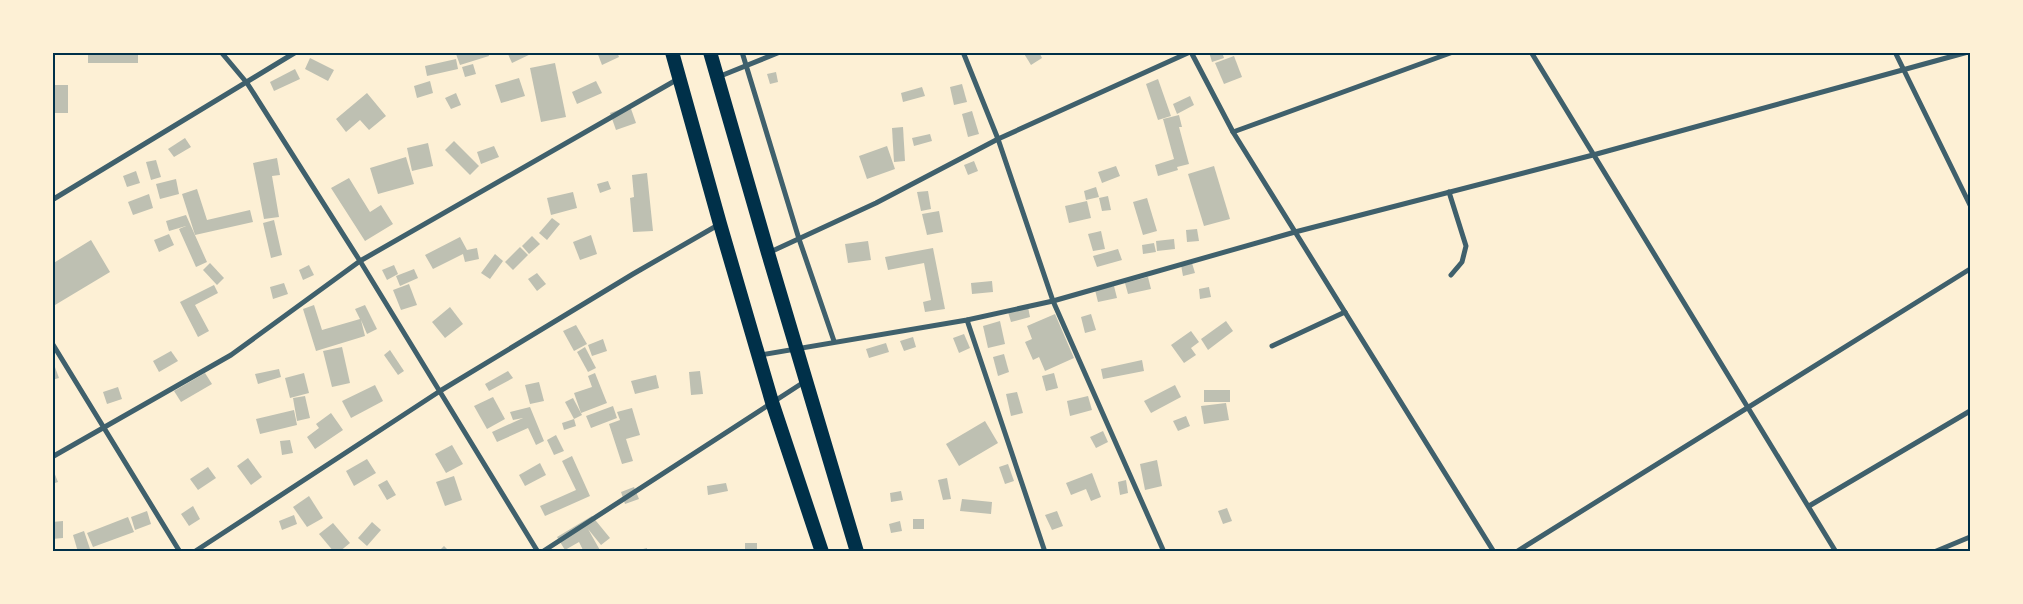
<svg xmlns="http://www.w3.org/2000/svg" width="2023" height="604" font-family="Cabin,sans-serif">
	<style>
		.building { fill: #bec0b2 }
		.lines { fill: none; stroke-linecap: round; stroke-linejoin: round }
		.minor { stroke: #3f606c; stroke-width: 5 }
		.trunk { stroke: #003049; stroke-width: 14 }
		.neatline { fill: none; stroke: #003049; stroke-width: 2 }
	</style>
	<rect width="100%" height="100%" fill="#fdf0d5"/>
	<g class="building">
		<rect x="88" y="52" width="50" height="11"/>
		<path d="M461 52H488L489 56 460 65 456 54Z"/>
		<path d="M507 52H535L512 63Z"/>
		<path d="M597 52H617L619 57 602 65Z"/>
		<path d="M1023 52H1039L1042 58 1031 65Z"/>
		<path d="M1209 52H1222L1224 58 1212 62Z"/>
		<path d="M1234 56 1242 77 1224 84 1215 63Z"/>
		<path d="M310 58 334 70 328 81 305 69Z"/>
		<path d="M456 59 458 69 427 76 425 66Z"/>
		<path d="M555 63 566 117 541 122 530 68Z"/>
		<path d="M473 64 476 74 465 77 462 67Z"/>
		<path d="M295 69 300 79 274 91 270 82Z"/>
		<path d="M776 72 778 82 770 84 767 74Z"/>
		<path d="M519 78 525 96 501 103 495 85Z"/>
		<path d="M1158 79 1171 116 1158 120 1146 84Z"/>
		<path d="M430 81 433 93 417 98 414 86Z"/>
		<path d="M596 81 602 93 577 104 572 92Z"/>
		<path d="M962 84 967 102 954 105 950 87Z"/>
		<rect x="52" y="85" width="16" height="28"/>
		<path d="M922 87 925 96 903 102 901 93Z"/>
		<path d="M367 93 386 116 369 130 360 120 346 132 336 119Z"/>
		<path d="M456 93 461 105 451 109 445 98Z"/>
		<path d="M1190 96 1194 105 1177 114 1173 104Z"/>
		<path d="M630 106 636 123 616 130 610 113Z"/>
		<path d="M972 111 979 134 968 137 962 114Z"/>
		<path d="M1179 115 1182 127H1179L1189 164 1177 167 1178 170 1158 176 1155 165 1174 159 1163 119Z"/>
		<path d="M903 127 905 161 894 162 892 128Z"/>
		<path d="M930 134 932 141 914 146 912 138Z"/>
		<path d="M185 138 191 147 174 157 168 149Z"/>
		<path d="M454 141 479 166 470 175 445 150Z"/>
		<path d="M428 143 433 166 412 171 407 148Z"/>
		<path d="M494 146 499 157 481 164 477 152Z"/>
		<path d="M887 146 895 169 867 179 859 156Z"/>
		<path d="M406 157 414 184 378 194 370 168Z"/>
		<path d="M277 158 280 175 272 176 279 217 264 219 253 163Z"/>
		<path d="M156 160 161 177 151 180 146 162Z"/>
		<path d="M974 161 978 171 968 175 964 165Z"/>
		<path d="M1116 166 1120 176 1102 183 1098 172Z"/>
		<path d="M1214 166 1230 219 1204 226 1188 174Z"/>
		<path d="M136 171 140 183 127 187 123 176Z"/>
		<path d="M647 173 653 231 633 232 630 198 634 197 632 175Z"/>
		<path d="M349 178 370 212 381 205 393 224 365 241 331 188Z"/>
		<path d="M176 179 179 194 160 199 156 184Z"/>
		<path d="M608 181 611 189 600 193 597 184Z"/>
		<path d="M1096 187 1099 197 1086 200 1084 191Z"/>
		<path d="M197 189 207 220 250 210 253 222 195 235 182 194Z"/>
		<path d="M928 191 931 209 921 211 917 192Z"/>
		<path d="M573 192 577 208 551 215 547 198Z"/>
		<path d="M149 194 153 208 133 215 128 202Z"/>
		<path d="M1108 196 1111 210 1102 211 1099 198Z"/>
		<path d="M1147 198 1157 231 1143 235 1133 202Z"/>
		<path d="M1087 201 1091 218 1069 223 1065 206Z"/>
		<path d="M939 211 943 232 927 235 922 214Z"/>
		<path d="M186 215 207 262 196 267 179 229 186 226 169 231 166 221Z"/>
		<path d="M552 218 560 224 547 240 539 233Z"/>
		<path d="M274 220 282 255 271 258 263 223Z"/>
		<path d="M1197 229 1199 241 1187 242 1186 230Z"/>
		<path d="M1101 231 1105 249 1093 251 1088 234Z"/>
		<path d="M169 234 174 245 159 252 154 240Z"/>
		<path d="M591 235 597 254 580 260 573 242Z"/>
		<path d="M532 236 540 244 529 254 522 246Z"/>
		<path d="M460 237 467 250 477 248 479 259 465 262 463 254 433 269 425 255Z"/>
		<path d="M1174 239 1175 249 1157 251 1156 241Z"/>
		<path d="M91 240 110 272 55 305 52 301V264Z"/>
		<path d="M868 241 871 260 848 263 845 244Z"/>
		<path d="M1154 243 1156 252 1143 254 1142 245Z"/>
		<path d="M520 247 528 255 513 270 505 262Z"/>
		<path d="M933 248 945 309 925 312 923 302 931 300 924 263 888 270 885 257Z"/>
		<path d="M1118 249 1122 260 1097 267 1093 256Z"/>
		<path d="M495 254 503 261 490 279 481 273Z"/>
		<path d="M210 263 224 278 217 285 203 270Z"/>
		<path d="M1192 263 1195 273 1183 276 1181 265Z"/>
		<path d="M309 265 314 275 303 280 299 270Z"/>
		<path d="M394 265 398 274 387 280 382 270Z"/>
		<path d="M414 269 418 278 400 286 396 276Z"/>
		<path d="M537 273 546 284 537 291 528 279Z"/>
		<path d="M1148 277 1151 289 1128 294 1125 283Z"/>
		<path d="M992 281 993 292 972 294 971 283Z"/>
		<path d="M284 283 288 294 273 299 270 287Z"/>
		<path d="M409 284 417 305 401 310 393 290Z"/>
		<path d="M214 285 218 293 195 305 209 331 198 337 180 302Z"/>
		<path d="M1114 286 1117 298 1098 302 1095 290Z"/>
		<path d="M1209 287 1211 297 1200 299 1199 289Z"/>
		<path d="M314 305 322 330 360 319 355 309 365 305 377 329 367 334 361 320 365 336 316 351 303 309Z"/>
		<path d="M450 307 463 324 445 338 432 322Z"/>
		<path d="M1028 307 1030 317 1011 322 1008 312Z"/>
		<path d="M1055 314 1074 358 1045 371 1039 357 1033 360 1025 342 1032 339 1027 326Z"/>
		<path d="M1091 314 1096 330 1085 333 1081 317Z"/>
		<path d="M1000 321 1005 344 988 348 983 326Z"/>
		<path d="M1226 321 1233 331 1208 350 1201 339Z"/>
		<path d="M576 325 587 344 574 351 563 331Z"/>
		<path d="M1191 331 1199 342 1191 348 1196 355 1184 363 1171 345Z"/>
		<path d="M964 334 970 348 959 353 953 338Z"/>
		<path d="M913 337 916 347 904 351 900 341Z"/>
		<path d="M603 339 607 351 592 356 588 345Z"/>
		<path d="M886 343 889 352 869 358 866 349Z"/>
		<path d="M342 347 350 383 332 387 323 351Z"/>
		<path d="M585 347 596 368 588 372 577 352Z"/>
		<path d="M390 350 404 371 398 375 384 355Z"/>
		<path d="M171 351 178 361 159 372 153 361Z"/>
		<path d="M1004 354 1009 372 998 376 993 357Z"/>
		<path d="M52 359 59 378 52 380Z"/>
		<path d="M1142 360 1144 371 1103 379 1101 369Z"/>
		<path d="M279 369 281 377 258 384 255 374Z"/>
		<path d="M508 371 513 378 489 391 485 384Z"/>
		<path d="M700 371 703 394 691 395 689 372Z"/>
		<path d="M205 373 212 384 181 402 174 391Z"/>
		<path d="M304 373 309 393 290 398 285 378Z"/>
		<path d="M595 373 607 403 581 413 574 393 592 387 588 376Z"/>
		<path d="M1054 373 1058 388 1046 391 1042 376Z"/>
		<path d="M656 375 659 388 635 394 631 381Z"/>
		<path d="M539 382 544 401 530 404 525 385Z"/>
		<path d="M375 385 383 401 351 418 342 401Z"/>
		<path d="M1175 385 1181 397 1151 413 1144 401Z"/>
		<path d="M118 387 122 399 107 404 103 392Z"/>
		<rect x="1204" y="390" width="26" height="12"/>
		<path d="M1017 392 1023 413 1011 416 1006 394Z"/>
		<path d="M305 396 310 418 297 421 293 398Z"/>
		<path d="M1088 396 1092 410 1070 416 1067 401Z"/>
		<path d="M493 397 505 419 487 429 474 406Z"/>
		<path d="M573 398 582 415 574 419 565 402Z"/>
		<path d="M1226 403 1229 420 1204 424 1201 406Z"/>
		<path d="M613 406 617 418 591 428 586 416Z"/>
		<path d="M530 407 544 441 536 445 528 428 497 442 492 432 523 418 513 420 510 412Z"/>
		<path d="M632 408 640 435 626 439 633 461 622 464 609 424 620 420 617 412Z"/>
		<path d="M294 410 297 425 260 434 256 419Z"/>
		<path d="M331 413 343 430 315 449 307 437 319 428 316 424Z"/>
		<path d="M1186 416 1190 426 1178 431 1173 421Z"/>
		<path d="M574 419 576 426 564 430 562 423Z"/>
		<path d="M985 421 998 443 959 466 946 444Z"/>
		<path d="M1103 431 1108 442 1096 448 1090 437Z"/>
		<path d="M556 435 564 451 554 455 547 440Z"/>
		<path d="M290 440 293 453 282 455 280 441Z"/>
		<path d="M452 445 463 464 446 473 435 454Z"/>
		<path d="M572 456 590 496 545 516 540 506 576 490 562 461Z"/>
		<path d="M248 458 262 477 251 485 237 466Z"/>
		<path d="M367 459 376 473 354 486 346 471Z"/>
		<path d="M1157 460 1162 486 1145 490 1140 464Z"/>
		<path d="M540 463 546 475 525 486 519 475Z"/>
		<path d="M1008 464 1014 481 1005 484 999 467Z"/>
		<path d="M208 467 216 478 198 490 190 479Z"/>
		<path d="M52 472H54L58 482 52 484Z"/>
		<path d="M1092 473 1101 497 1091 501 1086 489 1071 495 1066 483Z"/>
		<path d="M454 476 462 500 445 506 436 482Z"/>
		<path d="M947 478 951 499 943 500 938 480Z"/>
		<path d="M387 480 396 495 387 500 378 485Z"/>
		<path d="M1126 480 1128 493 1120 495 1118 482Z"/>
		<path d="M726 483 728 491 708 495 707 486Z"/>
		<path d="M634 487 639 499 625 504 621 492Z"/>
		<path d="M901 491 903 500 891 502 890 493Z"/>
		<path d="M309 496 323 518 307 527 293 507Z"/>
		<path d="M962 499 992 502 991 514 960 511Z"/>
		<path d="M193 506 200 519 189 526 181 514Z"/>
		<path d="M1227 508 1232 521 1223 524 1218 511Z"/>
		<path d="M147 511 151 524 135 530 131 517Z"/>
		<path d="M1057 511 1063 526 1052 530 1045 515Z"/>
		<path d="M294 515 297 524 282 530 279 521Z"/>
		<path d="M592 516 610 538 601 545 588 529 601 552H584L579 542 565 550 557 537Z"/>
		<path d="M128 517 134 532 93 547 87 533Z"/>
		<rect x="913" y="519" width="11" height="10"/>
		<path d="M63 521V538L52 539V522Z"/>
		<path d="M900 521 902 531 891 533 889 524Z"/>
		<path d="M372 522 381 530 367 546 358 538Z"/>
		<path d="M333 523 350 543 339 552H334L319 534Z"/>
		<path d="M84 531 91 552H78L73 535Z"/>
		<rect x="745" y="543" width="12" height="9"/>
		<path d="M444 546 450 552H438Z"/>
		<path d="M647 548V552H635V551Z"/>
	</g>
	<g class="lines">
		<g class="minor">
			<path d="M221 52 247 83 360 261 538 552"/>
			<path d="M742 52 799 239 834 341"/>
			<path d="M963 52 998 139 1053 301 1164 552"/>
			<path d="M1191 52 1233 132 1494 552"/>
			<path d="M1531 52 1836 552"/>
			<path d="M1895 52 1970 205"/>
			<path d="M718 77 780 52"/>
			<path d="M1233 132 1453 52"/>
			<path d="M1449 192 1466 246 1462 262 1451 275"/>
			<path d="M52 200 296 52"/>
			<path d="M768 253 876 203 998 139 1190 52"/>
			<path d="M967 320 1045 552"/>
			<path d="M52 343 180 552"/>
			<path d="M1272 346 1345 312"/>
			<path d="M760 355 967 320 1053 301 1295 232 1593 155 1968 52"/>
			<path d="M52 457 231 355 360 261 678 79"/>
			<path d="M1809 506 1970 411"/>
			<path d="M194 552 440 391 633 274 718 225"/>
			<path d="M542 552 804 382"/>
			<path d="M1516 552 1970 269"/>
			<path d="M1934 552 1970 537"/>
		</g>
		<g class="trunk">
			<path d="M672 52 720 224 772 402 822 552"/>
			<path d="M710 52 768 253 857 552"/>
		</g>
	</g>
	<rect width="2023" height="604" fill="none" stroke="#fdf0d5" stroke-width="108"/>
	<rect x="54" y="54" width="1915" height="496" class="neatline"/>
</svg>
